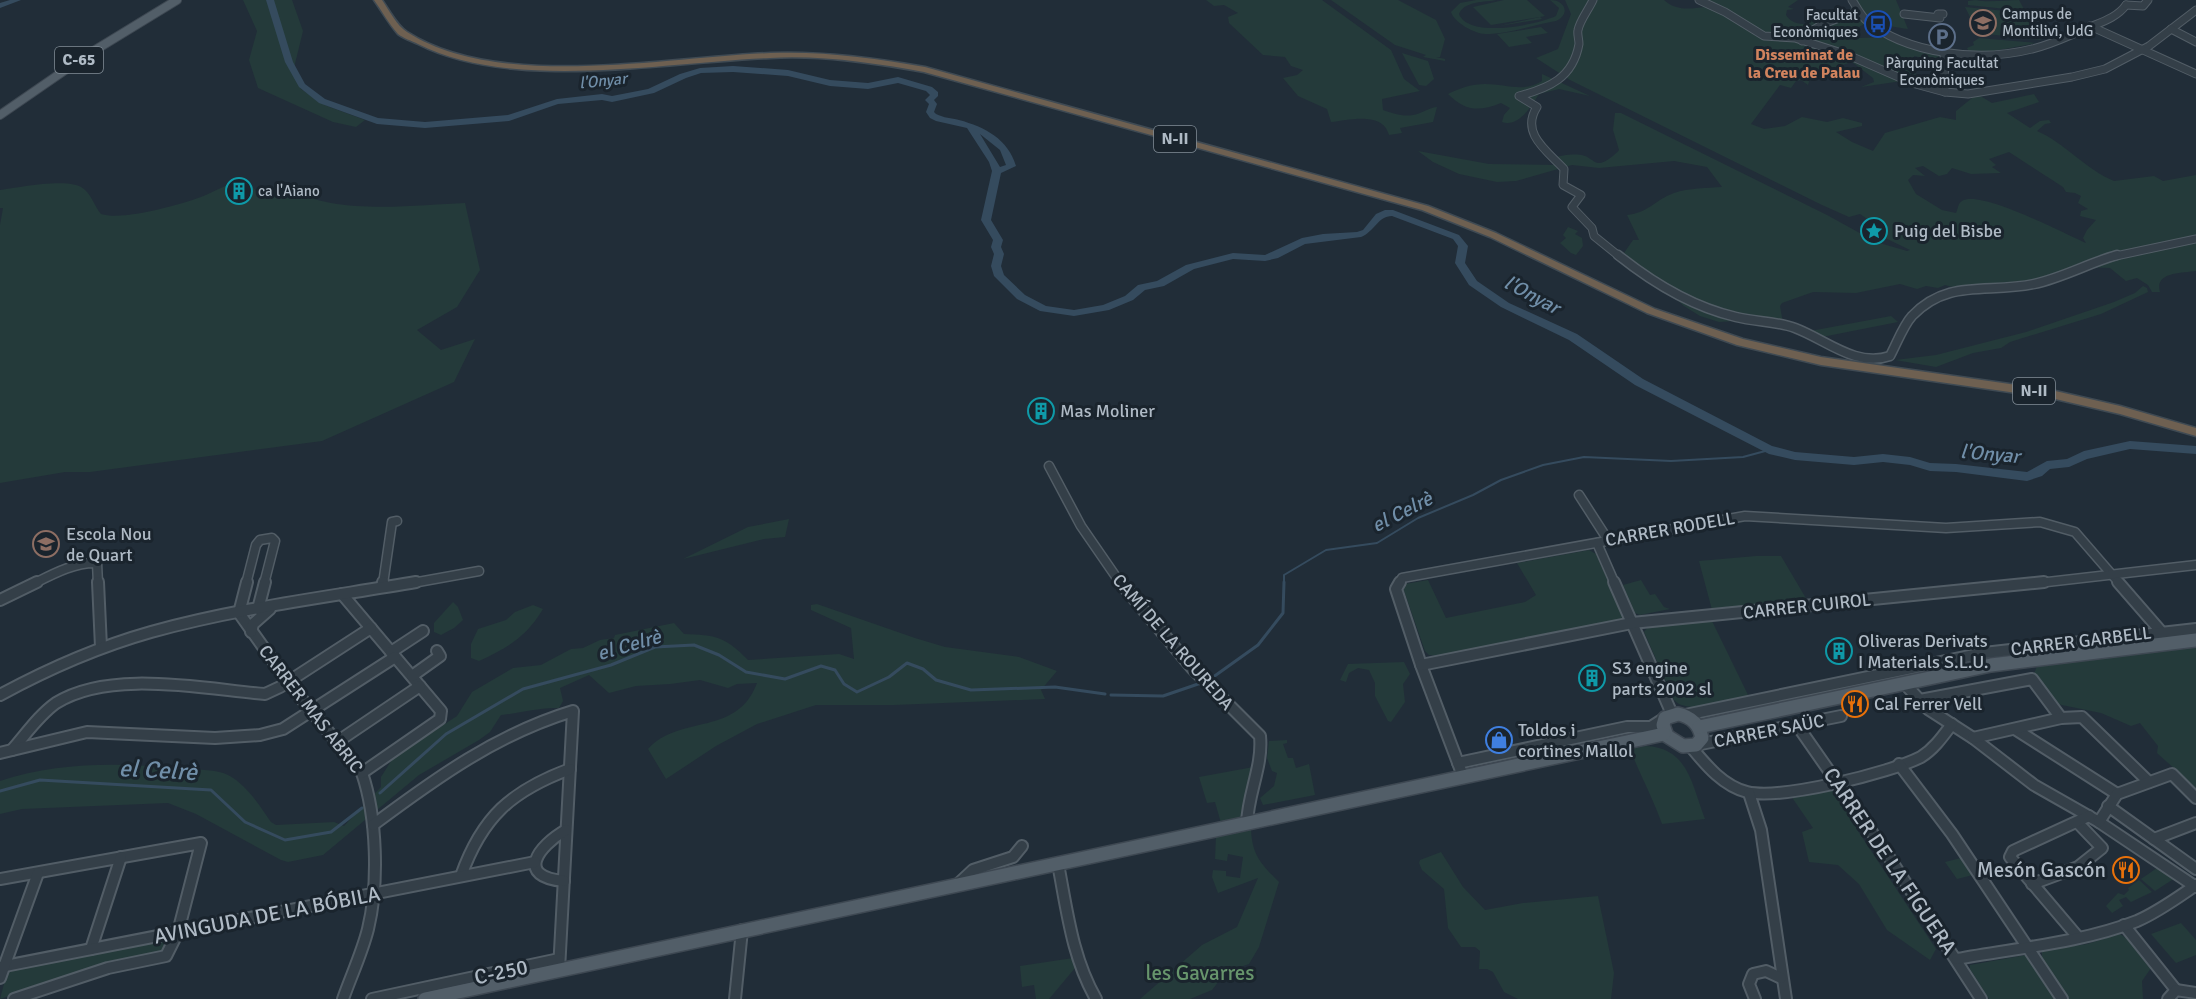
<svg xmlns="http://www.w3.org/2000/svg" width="2196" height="999" font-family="Signika,sans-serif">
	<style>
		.green { fill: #243a3a; fill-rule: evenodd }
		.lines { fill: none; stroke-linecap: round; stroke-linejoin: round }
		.stream-far1 { stroke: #354b5e; stroke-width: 2 }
		.stream { stroke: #354b5e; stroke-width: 3 }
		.river { fill: #354b5e; fill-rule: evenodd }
		.minor-far2-casing { stroke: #525d66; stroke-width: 9 }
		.minor-far1-casing { stroke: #525d66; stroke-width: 11 }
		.minor-casing { stroke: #525d66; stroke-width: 14 }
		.major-far1-casing { stroke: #3e4852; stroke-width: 10 }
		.major-casing { stroke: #3e4852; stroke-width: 16 }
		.highway-casing { stroke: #3f4a53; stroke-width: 3 }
		.minor-far2 { stroke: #343f48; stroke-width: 7 }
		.minor-far1 { stroke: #343f48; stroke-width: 8 }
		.minor { stroke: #343f48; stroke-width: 10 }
		.major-far1 { stroke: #525e68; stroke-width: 8 }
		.major { stroke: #525e68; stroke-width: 13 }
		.highway { fill: #6e6051; fill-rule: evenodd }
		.labels { text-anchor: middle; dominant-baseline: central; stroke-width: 6; stroke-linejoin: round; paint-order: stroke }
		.far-poi-label { font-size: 15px; fill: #afbac5; stroke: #1a242d; text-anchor: start }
		.far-neighbourhood-label { font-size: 16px; font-weight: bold; fill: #d1835e; stroke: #1a242d }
		.shield { fill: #1a242d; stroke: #828d97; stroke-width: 1.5 }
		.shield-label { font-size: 16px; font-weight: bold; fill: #afbac5 }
		.far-water-label { font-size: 16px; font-style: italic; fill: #708ea8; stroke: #1a242d }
		.poi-label { font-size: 18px; fill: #afbac5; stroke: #1a242d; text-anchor: start }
		.street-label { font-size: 18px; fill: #afbac5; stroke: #1a242d }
		.water-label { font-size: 20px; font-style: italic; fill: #708ea8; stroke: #1a242d }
		.near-street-label { font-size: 21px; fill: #afbac5; stroke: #1a242d }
		.near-poi-label { font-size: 21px; fill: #afbac5; stroke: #1a242d; text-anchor: end }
		.near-park-label { font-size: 21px; fill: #67956c; stroke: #1a242d }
		.near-water-label { font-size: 24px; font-style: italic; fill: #708ea8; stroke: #1a242d }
	</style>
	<rect width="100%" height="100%" fill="#212d38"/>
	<g class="green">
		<path d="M243 0H292L303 31 293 72 301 89 327 106 365 120 356 127 333 122 258 88 249 60 257 31Z"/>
		<path d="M1206 0H1322L1391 50 1404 79 1420 91 1382 99 1383 110C1392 113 1403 117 1413 115 1421 114 1428 108 1437 107L1433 122 1400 128 1402 133 1389 135C1383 111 1349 120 1331 122L1327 109 1298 96 1283 78 1297 75 1303 70 1291 66 1285 57 1263 55 1229 23 1228 17 1238 13 1224 5 1214 6Z"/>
		<path d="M1331 0H1398L1436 20 1445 39 1440 57H1436L1445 59V61L1423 57 1426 55 1395 45Z"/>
		<path d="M1476 0H1497C1485 2 1464 1 1459 14 1469 39 1536 25 1556 16L1538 0 1556 16 1559 8 1550 0C1565 0 1571 14 1556 21 1533 25 1508 34 1485 34 1476 34 1454 23 1451 12L1460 3Z"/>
		<path d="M1504 0H1527L1545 16 1540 17 1542 19 1499 26 1540 17 1491 25 1473 7Z"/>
		<path d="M1565 0H1664C1676 11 1690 9 1705 7L1706 2 1701 0H1798L1788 7 1794 9 1787 10 1786 15C1791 23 1798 24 1807 24L1808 18 1812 15 1820 19V23L1805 38 1817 30 1853 15 1867 23 1848 32 1859 38 1891 37 1939 54 1938 61 1914 56 1916 79 1861 87 1874 82 1873 78 1852 62 1811 75 1808 85 1801 80 1796 81 1791 88 1780 85 1751 124 1764 129 1785 126 1802 117 1827 122 1843 118 1862 123V126L1836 132 1852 142 1873 151 1885 133 1940 117 1956 120V111L1977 94 1992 103 2034 94 2039 102 2007 113 2030 128 2040 121 2049 120 2051 123 2045 124 2037 131C2065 143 2085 169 2114 181L2154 176 2163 181 2196 175V271C2182 273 2154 272 2160 292H2152L2148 285 2137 278 2126 281 2110 268 2084 267 2047 281 1952 287 1945 285 1938 288 1926 286 1917 289 1900 284 1856 293 1813 292 1782 303 1780 306 1783 323 1749 320 1719 322 1700 316 1684 306 1624 253 1633 240H1639L1627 215C1648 213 1655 200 1674 193 1689 188 1707 188 1722 187L1707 167 1674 161 1599 168 1572 165 1516 181 1497 182 1459 174 1433 162 1418 151 1489 164 1560 165 1554 158C1562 155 1576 153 1585 156 1589 157 1593 162 1598 163 1604 164 1615 155 1619 150L1613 130 1615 113H1621L1827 215 1876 242 1907 251 1910 250 1883 237 1887 234 1885 231 1860 214 1849 217 1822 205 1570 80 1536 58 1558 49 1571 14ZM2009 152 2063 187 2066 192 2075 193 2081 196 2078 203 2088 209 2081 211 2080 216 2096 220 2087 230 2083 238 2086 243C2065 234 1980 189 1962 201 1958 203 1958 209 1956 213L1942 210 1916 194 1908 180 1913 175 1925 176 1915 168 1923 166 1939 176 1947 174 1952 168 1971 174 2001 173 1992 167 1996 165 1989 159Z"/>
		<path d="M1857 0H1896L1908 29C1887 26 1866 23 1857 0Z"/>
		<path d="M1976 0C1989 3 2005 0 2019 0L2025 11 1968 5V1Z"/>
		<path d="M1965 7 2026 13 2041 40 1978 33Z"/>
		<path d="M1541 27 1548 33 1526 37 1532 43 1509 47 1497 34Z"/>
		<path d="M1979 38 2036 43 1994 51 1969 52 1967 48 1974 45 1973 42Z"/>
		<path d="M1402 53 1428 61 1434 79 1426 86 1419 85Z"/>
		<path d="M1542 74 1590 96 1559 89 1539 94C1532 106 1518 128 1502 122L1504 115 1510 108 1501 103C1478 112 1465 111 1448 94 1460 88 1472 84 1485 84 1506 84 1524 93 1542 81Z"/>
		<path d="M244 181 248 182 257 192H269L290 188C332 216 415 205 465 203L480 270 457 307 417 330 441 350 475 339 454 382 322 441 90 472H65L0 483V225L3 208H0V190C18 188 72 176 85 190 92 196 95 207 101 214 123 221 179 205 201 197 216 191 228 183 244 181Z"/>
		<path d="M1568 227 1578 231 1575 234 1582 238 1583 246 1576 255 1571 253 1560 243 1566 238 1563 235Z"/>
		<path d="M2143 286 2147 288 2148 292 2101 314 2010 342 2001 348 1973 353 1936 367 1895 360 1936 355 2026 332 2114 302 2135 293Z"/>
		<path d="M1891 316 1898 322 1817 338 1805 332Z"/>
		<path d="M789 519 785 537 764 539 683 559 748 527Z"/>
		<path d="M1589 550 1596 554 1623 615 1622 619 1435 656 1429 655 1425 651 1403 588 1405 584 1428 580 1446 618 1525 602 1536 595 1517 563Z"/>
		<path d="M1756 556H1781L1807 600 1712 610 1699 561Z"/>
		<path d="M1641 580 1650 595 1655 594 1664 607 1670 609 1640 615 1635 613 1623 585Z"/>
		<path d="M453 602 458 607 463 620 454 628 441 635 434 632V623Z"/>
		<path d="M817 604 915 638 945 647 1019 657 1057 671 1041 690 1045 699 894 705H816L757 724 716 746 666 779 648 749C680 714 737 737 757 683L737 684 728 688 700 680 670 684 636 686 609 693 589 675 560 688 563 701 559 708C540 707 521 713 501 715L490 732 479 740 419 775 323 855 288 862 281 860 196 814 168 803 22 809 0 814V781C61 761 124 763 187 769 199 770 216 769 228 775 246 784 260 806 271 822L276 825 334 822 344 826 381 787V777L393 758 457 716 472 692 513 668 541 665 571 649 583 648 600 640 614 638 615 635 674 623 684 634C716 635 726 637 748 660L839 654 854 659 851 628 811 610V605Z"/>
		<path d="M533 605 543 609C526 637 509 647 479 661L471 658V644L478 629 506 620 515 612Z"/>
		<path d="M1712 621 1749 697C1730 701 1689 716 1674 700L1644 632 1648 627Z"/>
		<path d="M2196 641V788L2157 753 2158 746 2140 723 2131 726 2101 713 2057 704 2033 676 2040 659Z"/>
		<path d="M1404 662 1410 674 1403 684 1405 702 1391 722 1388 721 1375 696V683L1369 670 1358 668 1349 673 1346 682 1340 680 1348 664Z"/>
		<path d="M1287 740V743L1283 744 1288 758H1293L1296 768 1309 764 1315 795 1263 805 1260 798 1274 786 1277 773 1272 771 1267 758 1269 741Z"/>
		<path d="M1646 746C1689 748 1692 786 1705 819L1662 824C1653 798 1640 775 1630 749Z"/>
		<path d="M1259 766 1247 816 1221 823 1215 802 1207 803 1199 777Z"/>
		<path d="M1833 789 1860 826 1856 828 1936 949 1930 960 1887 930 1859 884 1838 865 1809 862 1802 832 1813 828 1791 796Z"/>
		<path d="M1251 829C1252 855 1261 864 1279 882L1259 947 1249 964 1226 972 1212 990 1190 999H1140L1202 945 1237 927 1258 878 1218 893 1212 877 1213 870 1226 871V876L1240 878 1243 857 1228 854 1227 861 1215 859 1216 836Z"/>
		<path d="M1441 852 1463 887 1485 910 1523 903 1598 896 1614 973 1611 999H1518L1504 992 1493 972 1487 969H1479L1480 951 1475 947H1461L1448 928 1444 889 1422 870 1419 863 1420 860Z"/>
		<path d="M1961 858 1973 875 1957 879 1945 862Z"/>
		<path d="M2160 866 2175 878 2155 891 2141 879Z"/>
		<path d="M2139 880 2152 892 2131 902 2126 897 2119 900 2123 906 2112 913 2106 906 2118 893 2124 895 2129 890 2128 888Z"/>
		<path d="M2181 923 2196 940V955L2176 963 2151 934Z"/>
		<path d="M2120 934 2126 938 2151 968 2142 981 2143 999H2069L2042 957V951L2087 944Z"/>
		<path d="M171 937 163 952 92 968 0 999 8 969Z"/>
		<path d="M2026 955 2055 999H1989L1970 969V965Z"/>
		<path d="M1073 958 1075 968 1049 999H1036L1034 985 1022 987 1020 966Z"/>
	</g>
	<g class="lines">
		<path class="stream-far1" d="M1284 584V575L1326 550 1377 543 1418 518 1473 495 1501 480 1543 465 1584 457 1671 461 1743 457 1769 450"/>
		<g class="stream">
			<path d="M1209 680 1258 645 1283 613 1284 582"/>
			<path d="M1111 695 1163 696 1201 683"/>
			<path d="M0 791 40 780 211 790 245 822 285 840 331 832 362 808"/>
			<path d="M380 793 446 734 523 689 611 665 655 647 694 645 719 655 746 672 785 679 821 666 835 670 844 684 857 692 889 677 907 663 923 669 936 680 971 690 1055 687 1105 694"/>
		</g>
		<g class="river">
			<path d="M10 0H21L0 8V3Z"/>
			<path d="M266 0H274L293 62 305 84 325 99 378 118 425 122 508 115 557 99 602 94 612 96 648 89 680 74 700 68 733 66 788 70 830 80 868 83 898 77 932 87 938 92V96L934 100 937 104 934 112 936 114C944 118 951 118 959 120 985 127 1008 139 1016 166L1001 173 991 220 1003 240 1001 247 1004 254 1001 266 1004 275 1025 295 1046 306 1074 310 1103 305 1125 296 1138 285 1157 281 1186 265 1233 253 1265 255 1302 238 1323 234 1357 232 1363 230 1376 214 1385 210H1393L1459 235 1468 246 1465 263 1477 281 1509 303 1577 334 1643 379 1772 446 1795 452 1854 457 1883 454 1910 457 1930 463 1956 464 2027 472 2047 461 2067 459 2084 451 2130 441 2196 446V454L2130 449 2087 459 2069 467 2050 469 2042 476 2027 481 1956 472 1930 471 1910 465 1883 462 1854 465 1795 460 1769 454 1635 385 1569 340 1501 307 1469 285 1455 263 1458 246 1453 239 1392 216C1378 216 1374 232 1361 237L1305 244 1278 258 1265 261 1233 259 1194 269 1164 286 1145 290 1133 300 1109 310 1074 316 1040 311 1017 299 994 276 991 266 994 254 991 247 993 240 981 220 992 171 989 162 967 128 936 121 930 118 926 112 929 104 925 100 930 95 926 91 898 83 868 89 830 86 788 76 733 72 701 73 686 78 654 93 612 102 602 100 558 104 509 121 425 128 377 124 319 103 299 87 285 62ZM980 134 1000 150 1006 165 1000 167Z"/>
		</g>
		<defs>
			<g id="minor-far2">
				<path d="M1593 0C1589 9 1580 20 1578 30 1577 34 1579 39 1579 44 1573 78 1549 88 1519 96L1537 107C1520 133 1547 151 1564 169L1563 185 1581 195 1572 207 1592 228 1594 236 1620 257"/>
				<path d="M1699 0 1725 12 1764 36 1795 38 1848 55 1912 83 1945 92 1968 94 2072 77 2105 69 2149 46 2196 10"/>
				<path d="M1852 0C1856 6 1860 14 1865 19 1906 55 1981 62 2032 49 2050 45 2066 37 2083 30 2098 23 2116 19 2126 5"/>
				<path d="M2126 5 2143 6 2148 0"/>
				<path d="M1904 14 1940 18 1938 14H1943"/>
				<path d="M2090 26 2196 74"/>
				<path d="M2171 29 2196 42"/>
				<path d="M1802 41 1801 37 1823 24 1858 11"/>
				<path d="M1944 51 1945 92"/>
				<path d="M2111 257 2196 239"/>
			</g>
			<g id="minor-far1">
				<path d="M1618 255C1653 283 1692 307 1736 317 1756 322 1776 321 1795 328 1825 339 1856 368 1890 356 1897 343 1903 326 1912 316 1948 278 1988 294 2034 284 2062 278 2089 263 2117 255"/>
				<path d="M1049 466 1081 526 1121 584"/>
				<path d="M1579 495 1608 540"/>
				<path d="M1597 543 1615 584"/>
				<path d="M33 584C53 574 75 562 97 563L98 584"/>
				<path d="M246 584 256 545 260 540 272 538 275 541 264 584"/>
				<path d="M383 584 392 522 397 521"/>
				<path d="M407 584 479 571"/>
				<path d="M1399 584 1402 578 1745 516 1946 528 2040 522 2075 532 2120 584"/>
				<path d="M2030 584 2196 565"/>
			</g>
			<g id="minor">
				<path d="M98 582 101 647"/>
				<path d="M247 582 239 613 288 682 362 773C377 817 379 884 368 929 362 953 351 976 343 999"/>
				<path d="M1120 582 1192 668 1260 736C1263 766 1248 793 1247 823"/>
				<path d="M1400 582 1396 589 1421 665 1463 776"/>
				<path d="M1614 582 1672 714"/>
				<path d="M2118 582 2171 643"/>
				<path d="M382 587 383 582"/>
				<path d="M342 594 441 711 440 719 362 773"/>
				<path d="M0 600 37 582"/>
				<path d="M258 609 265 582"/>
				<path d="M251 632 253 624 270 609"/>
				<path d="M391 652 423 631"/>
				<path d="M1421 665 1632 623 2044 582"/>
				<path d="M412 676 440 656 437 651"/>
				<path d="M1904 683 1928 709 1973 738 2034 785 2099 822 2196 887"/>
				<path d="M0 695C48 669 98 647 151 632 237 608 328 597 416 582"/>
				<path d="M1920 700 2032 679 2061 718"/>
				<path d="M1685 715 1984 653 2196 629"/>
				<path d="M1797 725 1887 854 1981 999"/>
				<path d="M2015 729 2117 794"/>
				<path d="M1973 738 2061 718 2082 717 2149 782"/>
				<path d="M337 742 420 686"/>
				<path d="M1696 745 1841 716"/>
				<path d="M1691 747C1706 765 1723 786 1747 792 1781 800 1890 773 1921 757 1934 749 1943 736 1952 724"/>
				<path d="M12 750C26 734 39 715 56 703 110 669 204 689 265 694L280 687 371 628"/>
				<path d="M0 753 87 732 215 738 260 735 283 729 395 657"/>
				<path d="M1458 763 1627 727H1651L1665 718"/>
				<path d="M1899 764 1952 834 2062 999"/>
				<path d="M1749 793 1761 830 1786 999"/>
				<path d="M2108 806 2196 869"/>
				<path d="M2099 822 2117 794 2172 774 2196 798"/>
				<path d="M373 825C436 778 497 734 573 711L559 970"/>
				<path d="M2154 839 2196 823"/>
				<path d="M1058 864C1067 910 1072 957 1096 999"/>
				<path d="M461 876C482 817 511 791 570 769"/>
				<path d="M0 879 201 843 178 932 166 956 108 968 14 999"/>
				<path d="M564 881C515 877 538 846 566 830"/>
				<path d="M2032 884 2078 867 2102 848 2078 823"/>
				<path d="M957 885 973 870 1013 857 1022 846"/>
				<path d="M2124 925 2176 990"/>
				<path d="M2077 936 2010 857 2013 851 2089 816"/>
				<path d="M91 949 121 857"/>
				<path d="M1957 959C2016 948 2081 943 2137 921 2158 912 2177 898 2196 885"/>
				<path d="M0 967 535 862"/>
				<path d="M0 978 38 873"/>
				<path d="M372 999 559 959"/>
				<path d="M735 999 742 930"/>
				<path d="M1755 999 1749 984 1753 974 1766 971 1781 978"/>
				<path d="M2168 999 2176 990 2196 993"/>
			</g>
			<path id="major-far1" d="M0 115 87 55 177 0"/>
			<g id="major">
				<path d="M1678 714C1692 717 1699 724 1702 738L1696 745 1683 746 1667 736 1663 725 1665 718Z"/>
				<path d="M1699 727 1991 665 2196 640"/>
				<path d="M425 999 1664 734"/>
			</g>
			<path id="highway" d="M374 0H382C389 10 397 26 407 32 499 91 665 57 771 53 822 51 875 58 925 67L1428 206 1496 233 1655 309 1743 339 1821 357 2051 390 2120 406 2196 428V436L2120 414 2051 398 1821 365 1737 345 1647 313 1490 237 1422 210 924 72C874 63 821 55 770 58 666 62 512 92 418 44 412 41 403 38 398 34 389 24 382 11 374 0Z"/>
		</defs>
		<use href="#minor-far2" class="minor-far2-casing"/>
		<use href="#minor-far1" class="minor-far1-casing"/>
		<use href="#minor" class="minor-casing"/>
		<use href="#major-far1" class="major-far1-casing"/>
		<use href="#major" class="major-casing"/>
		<use href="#highway" class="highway-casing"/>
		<use href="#minor-far2" class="minor-far2"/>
		<use href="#minor-far1" class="minor-far1"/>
		<use href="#minor" class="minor"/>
		<use href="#major-far1" class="major-far1"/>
		<use href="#major" class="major"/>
		<use href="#highway" class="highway"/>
	</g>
	<defs>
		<symbol id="university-ring" viewBox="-11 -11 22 22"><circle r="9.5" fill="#1a242d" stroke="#8d6e63" stroke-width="1.5"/><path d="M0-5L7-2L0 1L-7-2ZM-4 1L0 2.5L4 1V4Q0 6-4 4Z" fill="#8d6e63"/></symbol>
		<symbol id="bus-ring" viewBox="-11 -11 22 22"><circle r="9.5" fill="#1a242d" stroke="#1a4fb4" stroke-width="1.5"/><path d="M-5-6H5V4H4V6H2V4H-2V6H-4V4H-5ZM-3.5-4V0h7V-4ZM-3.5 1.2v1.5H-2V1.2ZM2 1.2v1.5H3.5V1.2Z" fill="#1a4fb4"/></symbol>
		<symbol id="parking-ring" viewBox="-11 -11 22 22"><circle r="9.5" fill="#1a242d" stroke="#5c6f8a" stroke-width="1.5"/><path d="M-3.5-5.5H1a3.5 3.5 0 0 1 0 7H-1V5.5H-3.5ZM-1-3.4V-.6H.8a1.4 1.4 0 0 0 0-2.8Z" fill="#5c6f8a"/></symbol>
		<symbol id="building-ring" viewBox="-11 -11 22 22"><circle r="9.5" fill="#1a242d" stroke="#0f9aa8" stroke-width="1.5"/><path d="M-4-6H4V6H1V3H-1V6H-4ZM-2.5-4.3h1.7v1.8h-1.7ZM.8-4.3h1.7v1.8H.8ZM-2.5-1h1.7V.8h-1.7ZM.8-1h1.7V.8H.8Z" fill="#0f9aa8"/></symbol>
		<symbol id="sight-ring" viewBox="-11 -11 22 22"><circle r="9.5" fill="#1a242d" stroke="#0f9aa8" stroke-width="1.5"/><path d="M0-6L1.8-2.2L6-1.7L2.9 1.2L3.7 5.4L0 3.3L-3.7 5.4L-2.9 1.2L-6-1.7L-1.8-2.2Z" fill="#0f9aa8"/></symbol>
		<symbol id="school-ring" viewBox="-11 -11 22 22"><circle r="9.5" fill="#1a242d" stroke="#8d6e63" stroke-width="1.5"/><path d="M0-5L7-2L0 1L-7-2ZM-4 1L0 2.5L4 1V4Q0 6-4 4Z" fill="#8d6e63"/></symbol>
		<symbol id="restaurant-ring" viewBox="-11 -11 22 22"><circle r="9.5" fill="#1a242d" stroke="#e8710a" stroke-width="1.5"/><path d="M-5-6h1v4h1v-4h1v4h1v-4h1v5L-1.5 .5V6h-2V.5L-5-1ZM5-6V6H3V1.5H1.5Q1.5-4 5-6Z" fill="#e8710a"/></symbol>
		<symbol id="shop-ring" viewBox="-11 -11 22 22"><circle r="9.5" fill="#1a242d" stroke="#3f7fe0" stroke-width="1.5"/><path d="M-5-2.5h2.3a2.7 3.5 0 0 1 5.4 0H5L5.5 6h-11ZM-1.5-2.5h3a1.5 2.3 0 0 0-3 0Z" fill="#3f7fe0"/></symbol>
	</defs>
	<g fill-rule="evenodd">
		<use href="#university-ring" x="1968" y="8" width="30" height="30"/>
		<use href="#bus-ring" x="1863" y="9" width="30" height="30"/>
		<use href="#parking-ring" x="1927" y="22" width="30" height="30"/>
		<use href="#building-ring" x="224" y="176" width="30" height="30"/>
		<use href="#sight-ring" x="1859" y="216" width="30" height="30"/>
		<use href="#building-ring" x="1026" y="396" width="30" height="30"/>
		<use href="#school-ring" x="31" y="529" width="30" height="30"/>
		<use href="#building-ring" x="1824" y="636" width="30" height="30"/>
		<use href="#building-ring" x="1577" y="663" width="30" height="30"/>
		<use href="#restaurant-ring" x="1840" y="689" width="30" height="30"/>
		<use href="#shop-ring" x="1484" y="725" width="30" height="30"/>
		<use href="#restaurant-ring" x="2111" y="855" width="30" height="30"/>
	</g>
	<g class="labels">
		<g class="far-poi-label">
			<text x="2002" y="14">Campus de<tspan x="2002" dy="17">Montilivi, UdG</tspan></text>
			<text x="1858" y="15" text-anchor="end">Facultat<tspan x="1858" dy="17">Econòmiques</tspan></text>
			<text x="1942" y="63" text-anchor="middle">Pàrquing Facultat<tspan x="1942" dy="17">Econòmiques</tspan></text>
			<text x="258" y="191">ca l'Aiano</text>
		</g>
		<g class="far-neighbourhood-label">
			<text x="1804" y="55">Disseminat de<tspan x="1804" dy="18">la Creu de Palau</tspan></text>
		</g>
		<g class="shield">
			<rect x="55" y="47" width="48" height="26" rx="4.5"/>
			<rect x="1154" y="126" width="42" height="26" rx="4.5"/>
			<rect x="2013" y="378" width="42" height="26" rx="4.5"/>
		</g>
		<g class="shield-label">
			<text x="79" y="60">C-65</text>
			<text x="1175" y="139">N-II</text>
			<text x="2034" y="391">N-II</text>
		</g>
		<g class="far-water-label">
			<text transform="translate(603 81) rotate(-6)">l'Onyar</text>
		</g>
		<g class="poi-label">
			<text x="1894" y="231">Puig del Bisbe</text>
			<text x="1060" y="411">Mas Moliner</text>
			<text x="66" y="534">Escola Nou<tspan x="66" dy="21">de Quart</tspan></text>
			<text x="1858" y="641">Oliveras Derivats<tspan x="1858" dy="21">I Materials S.L.U.</tspan></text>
			<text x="1612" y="668">S3 engine<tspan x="1612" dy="21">parts 2002 sl</tspan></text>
			<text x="1874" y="704">Cal Ferrer Vell</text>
			<text x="1518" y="730">Toldos i<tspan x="1518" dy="21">cortines Mallol</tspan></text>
		</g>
		<g class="street-label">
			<text transform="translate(1670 529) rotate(-10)">CARRER RODELL</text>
			<text transform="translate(1807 606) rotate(-6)">CARRER CUIROL</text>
			<text transform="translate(2081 641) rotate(-7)">CARRER GARBELL</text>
			<text transform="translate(1173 642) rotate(49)">CAMÍ DE LA ROUREDA</text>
			<text transform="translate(311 709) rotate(52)">CARRER MAS ABRIC</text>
			<text transform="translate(1769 731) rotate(-11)">CARRER SAÜC</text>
		</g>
		<g class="water-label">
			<text transform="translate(1532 295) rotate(28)">l'Onyar</text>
			<text transform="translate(1990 454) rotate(5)">l'Onyar</text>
			<text transform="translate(1402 512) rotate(-27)">el Celrè</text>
			<text transform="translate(629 645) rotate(-16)">el Celrè</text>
		</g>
		<g class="near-street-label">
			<text transform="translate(1890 861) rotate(56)">CARRER DE LA FIGUERA</text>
			<text transform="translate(267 915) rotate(-11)">AVINGUDA DE LA BÓBILA</text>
			<text transform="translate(501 972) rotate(-12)">C-250</text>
		</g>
		<g class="near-poi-label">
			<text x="2106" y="870">Mesón Gascón</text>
		</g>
		<g class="near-park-label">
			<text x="1200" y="973">les Gavarres</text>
		</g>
		<g class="near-water-label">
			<text transform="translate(158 770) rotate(3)">el Celrè</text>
		</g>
	</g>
</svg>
